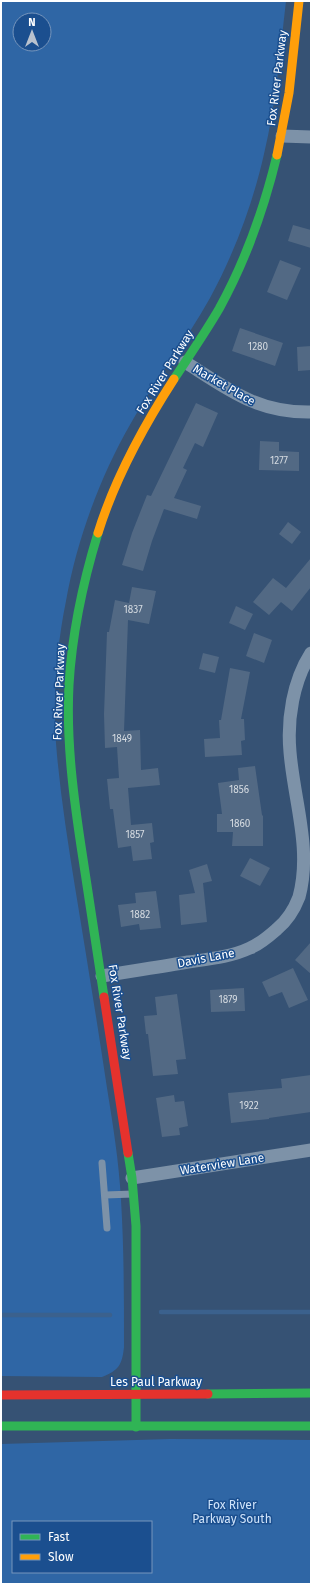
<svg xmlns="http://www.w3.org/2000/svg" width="312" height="1585" font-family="'Fira Sans',sans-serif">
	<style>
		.green { fill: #2f66a5; fill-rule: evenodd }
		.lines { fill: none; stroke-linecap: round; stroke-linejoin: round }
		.stream { stroke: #3b618d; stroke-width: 4.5 }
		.building { fill: #526984 }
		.lane { stroke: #7d92a8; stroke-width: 7 }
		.street { stroke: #7d92a8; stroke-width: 13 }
		.fast { stroke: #30b455; stroke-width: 9 }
		.slow { stroke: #ff9f0a; stroke-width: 9 }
		.jam { stroke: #e5322d; stroke-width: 9 }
		.labels { text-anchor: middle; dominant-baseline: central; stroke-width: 3; stroke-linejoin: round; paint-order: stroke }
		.number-label { font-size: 10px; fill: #d4dae0 }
		.street-label { font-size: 12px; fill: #fff; stroke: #1b4f8f }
		.park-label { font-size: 12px; fill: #cfe3fa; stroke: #1b4f8f }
	</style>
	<rect width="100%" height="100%" fill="#365274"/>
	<g class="green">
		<path d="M1 1H286C280 52 276 104 264 154 253 203 234 254 210 298 186 341 155 380 131 423 100 477 77 539 66 601 56 650 52 704 57 755 61 799 68 843 75 887 86 954 97 1021 107 1088 113 1125 119 1162 121 1200 124 1249 124 1298 124 1347 122 1365 119 1370 102 1377L1 1376ZM20 20H44V44H20Z"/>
		<path d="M170 1439 311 1440V1584H1V1444ZM13 1522H151V1572H13Z"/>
	</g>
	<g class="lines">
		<g class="stream">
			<path d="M161 1312H311"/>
			<path d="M1 1315H110"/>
		</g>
	</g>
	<g class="building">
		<path d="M293 225 311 230V248L288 241Z"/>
		<path d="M280 260 301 268 287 300 267 292Z"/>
		<path d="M240 328 283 343 275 366 232 351Z"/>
		<path d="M311 346V370L298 371 297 347Z"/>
		<path d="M196 403 218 413 203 447 195 443 183 468 187 470 174 498 201 506 197 519 164 509 152 541 143 571 122 565 132 533 147 495 151 496Z"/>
		<path d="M260 441 279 442V451L299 452V471L259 470Z"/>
		<path d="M288 522 301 532 292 544 279 534Z"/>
		<path d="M311 558V587L292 611 281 602 269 615 253 602 273 578 286 588Z"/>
		<path d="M132 587 156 591 149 624 128 620 124 731 140 730 141 770 158 768 160 785 128 788 131 825 152 823 154 842 150 843 152 859 133 861 131 846 118 848 113 809H110L107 779 119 778 117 747 105 748 104 714 107 632H109L115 600 129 603Z"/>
		<path d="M236 606 253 614 245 630 229 623Z"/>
		<path d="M254 633 272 640 264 663 246 656Z"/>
		<path d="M203 653 219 657 215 673 199 669Z"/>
		<path d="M230 668 250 672 241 719H244L245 740 241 741 242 755 205 757 204 739 220 738 219 720H221Z"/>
		<path d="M255 766 262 815 263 816V846H232L233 832H217V814H222L218 783 239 780 238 768Z"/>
		<path d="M250 858 270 868 260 886 240 876Z"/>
		<path d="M207 864 212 881 203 883 207 922 181 925 179 895 195 893 189 870Z"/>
		<path d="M156 891 161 928 140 930 139 924 121 927 118 905 136 903 135 893Z"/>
		<path d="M311 942V974L295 960Z"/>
		<path d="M293 968 308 1000 289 1008 282 992 269 997 262 982Z"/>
		<path d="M244 988 245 1011 211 1012 210 990Z"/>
		<path d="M177 994 186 1059 176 1060 178 1074 153 1076 148 1034H146L144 1016 157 1015 155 997Z"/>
		<path d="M311 1075V1112L269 1118V1119L231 1123 228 1093 282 1088 281 1079Z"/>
		<path d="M174 1095 175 1102 184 1101 188 1126 179 1128 180 1135 162 1137 156 1098Z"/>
	</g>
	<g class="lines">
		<g class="lane">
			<path d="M102 1163 107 1228"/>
			<path d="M105 1195 133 1194"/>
		</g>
		<g class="street">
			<path d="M282 136 311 137"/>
			<path d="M185 362C228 389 257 413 311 412"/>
			<path d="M102 976C131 971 160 967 188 962 209 959 231 957 250 948 260 944 269 936 277 929 288 920 294 910 299 897 312 849 294 801 290 752 287 719 293 681 311 653"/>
			<path d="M132 1178 311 1150"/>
		</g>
		<g class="fast">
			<path d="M174 379C189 356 205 333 219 309 246 260 264 209 277 155"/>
			<path d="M98 533C83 582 72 633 69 685 66 743 74 801 83 859 90 905 97 951 104 997"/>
			<path d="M128 1153 132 1178 136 1226V1427"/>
			<path d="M208 1394 311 1393"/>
			<path d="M1 1426H311"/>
		</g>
		<g class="slow">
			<path d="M277 155 289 93 299 1"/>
			<path d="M98 533C115 478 143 427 174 379"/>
		</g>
		<g class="jam">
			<path d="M104 997 128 1153"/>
			<path d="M1 1395 208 1394"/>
		</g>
	</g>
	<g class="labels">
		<g class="number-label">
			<text x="258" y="347">1280</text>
			<text x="279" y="461">1277</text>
			<text x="133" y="610">1837</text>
			<text x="122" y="739">1849</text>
			<text x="239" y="790">1856</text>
			<text x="240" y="824">1860</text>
			<text x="135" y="835">1857</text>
			<text x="140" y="915">1882</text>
			<text x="228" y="1000">1879</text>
			<text x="249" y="1106">1922</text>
		</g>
		<g class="street-label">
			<text transform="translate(277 78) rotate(-83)">Fox River Parkway</text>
			<text transform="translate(165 372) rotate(-58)">Fox River Parkway</text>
			<text transform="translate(224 385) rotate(30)">Market Place</text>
			<text transform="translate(59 692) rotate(-88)">Fox River Parkway</text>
			<text transform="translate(206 958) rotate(-11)">Davis Lane</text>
			<text transform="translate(120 1012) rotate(81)">Fox River Parkway</text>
			<text transform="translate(222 1164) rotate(-9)">Waterview Lane</text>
			<text x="156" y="1382">Les Paul Parkway</text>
		</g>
		<g class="park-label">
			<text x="232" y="1505">Fox River<tspan x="232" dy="14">Parkway South</tspan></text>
		</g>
	</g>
	<rect width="312" height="1585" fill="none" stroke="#ffffff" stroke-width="4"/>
	<rect x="12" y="1521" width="140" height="52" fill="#1b4f8f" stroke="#7695bc"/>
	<rect x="20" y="1534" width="20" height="6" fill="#30b455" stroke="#7695bc"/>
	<text x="48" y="1541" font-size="12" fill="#ffffff">Fast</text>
	<rect x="20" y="1554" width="20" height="6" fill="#ff9f0a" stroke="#7695bc"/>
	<text x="48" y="1561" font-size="12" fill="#ffffff">Slow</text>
	<g transform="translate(32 32)"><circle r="19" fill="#1b4f8f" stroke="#7695bc"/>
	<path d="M0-3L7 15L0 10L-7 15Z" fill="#b9c2ce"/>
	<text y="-6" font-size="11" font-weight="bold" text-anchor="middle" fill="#ffffff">N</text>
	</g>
</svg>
